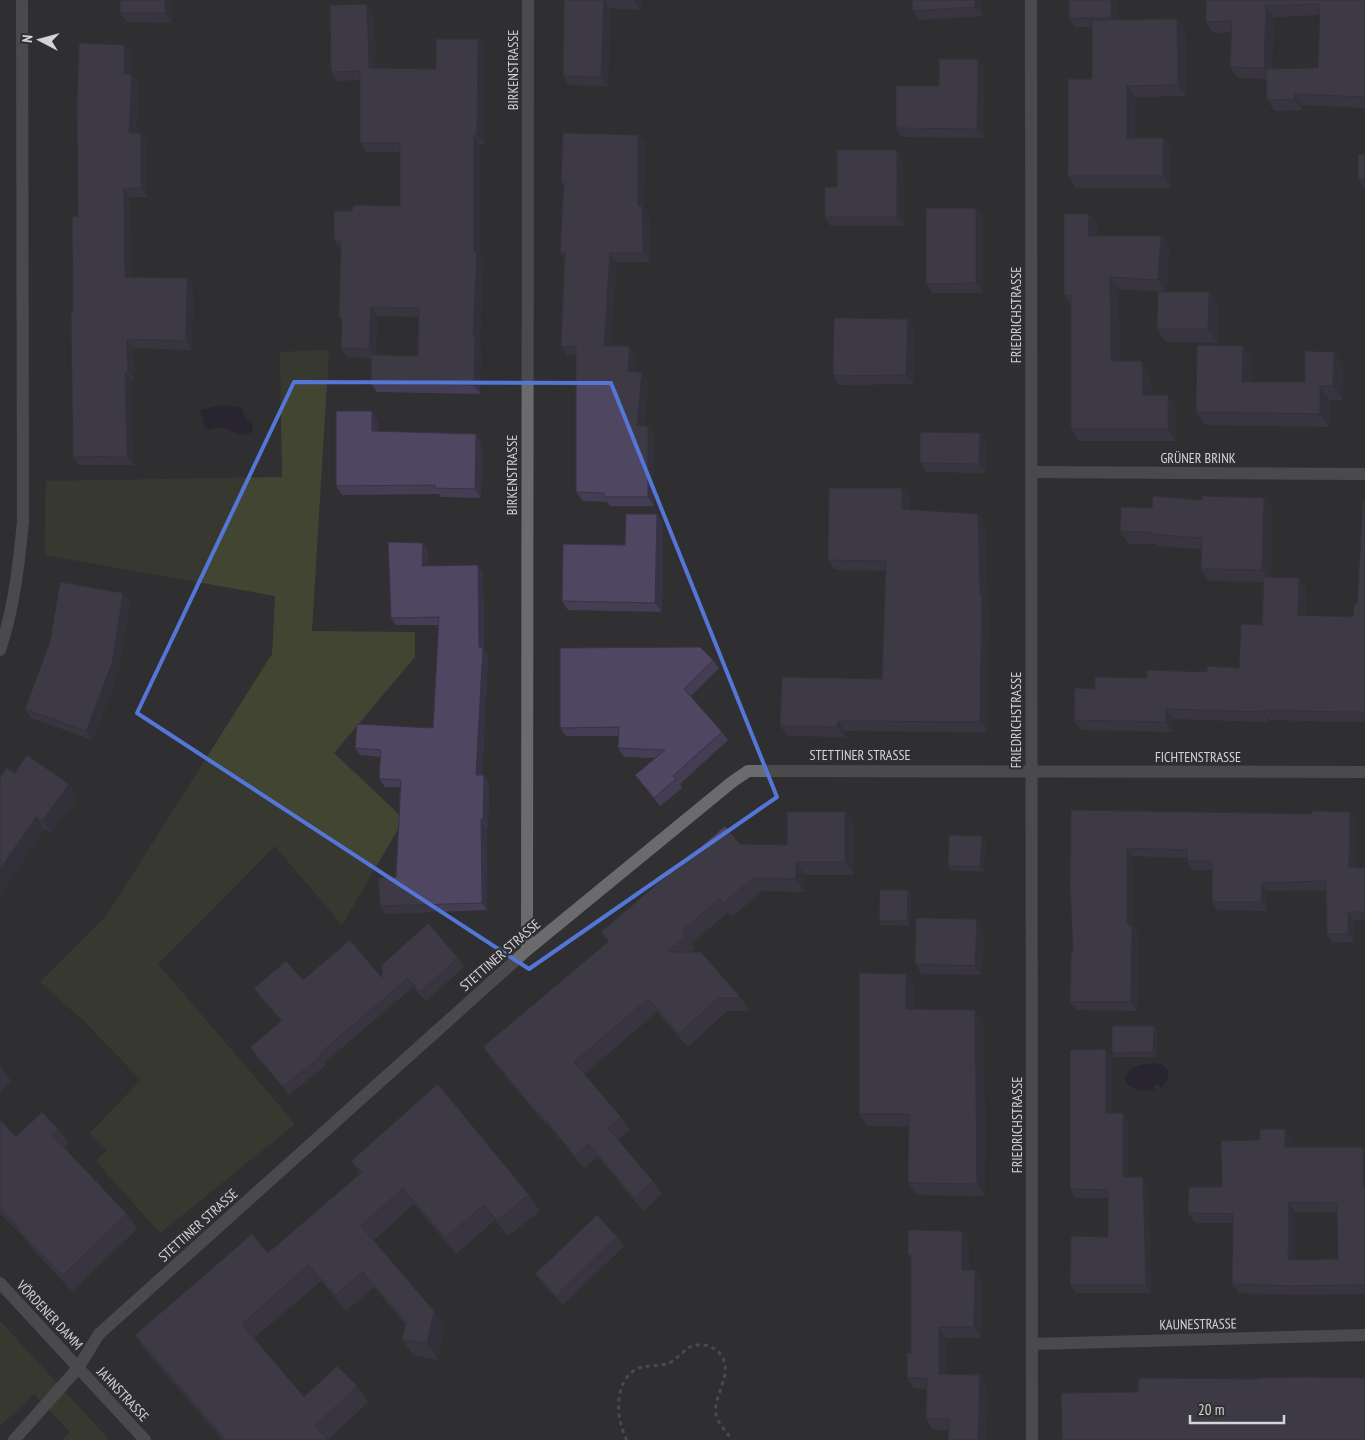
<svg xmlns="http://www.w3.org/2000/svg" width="1365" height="1440" font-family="'PT Sans Narrow',sans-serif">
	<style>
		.green { fill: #414532 }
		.water { fill: #21182f }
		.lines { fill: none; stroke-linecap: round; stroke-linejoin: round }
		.path { stroke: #6a6a6c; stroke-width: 3; stroke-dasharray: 4 4; stroke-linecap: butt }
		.minor { stroke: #6b6a6d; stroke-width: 12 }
		.wall { fill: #443d53; fill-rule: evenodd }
		.shaded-wall { fill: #373244 }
		.building { fill: #4f4761; stroke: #373244; fill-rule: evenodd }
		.marked { fill: none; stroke: #5476d7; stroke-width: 4; stroke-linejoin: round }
		.labels { text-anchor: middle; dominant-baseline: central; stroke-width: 4.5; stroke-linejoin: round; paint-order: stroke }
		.street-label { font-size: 14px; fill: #d4d3d5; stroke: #303032 }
	</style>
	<rect width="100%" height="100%" fill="#303032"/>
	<g class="green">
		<path d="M329 350 312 631 415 632V657L334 753 404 819 342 925 275 846 158 964 295 1124 160 1233 96 1161 107 1150 90 1133 141 1080 83 1020 40 982 107 915 272 654 275 596 45 555 46 481 282 477 280 352Z"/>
		<path d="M0 1321 109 1440H63L70 1432 34 1394 0 1426Z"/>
	</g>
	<g class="water">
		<path d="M222 405 238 407 242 409 245 418 252 423 253 432 243 435C228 432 225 424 208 430L205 429 200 410Z"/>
		<path d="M1157 1063C1172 1067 1171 1079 1161 1088L1158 1084 1154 1086 1155 1090C1144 1092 1130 1091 1125 1080 1126 1065 1145 1064 1157 1063Z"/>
	</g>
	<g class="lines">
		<path class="path" d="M627 1440C616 1421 613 1384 635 1370 645 1364 658 1367 669 1363 676 1360 681 1353 687 1349 697 1341 714 1345 721 1355 734 1375 713 1394 716 1414 717 1424 727 1430 731 1440"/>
		<g class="minor">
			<path d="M1031 0 1032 1440"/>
			<path d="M1031 472 1365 474"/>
			<path d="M0 650C14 608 19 564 23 521L22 0"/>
			<path d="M527 950 528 0"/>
			<path d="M0 1283 145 1440"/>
			<path d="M1033 1344 1365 1335"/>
			<path d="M14 1440 78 1368 99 1334 527 950 732 782 748 771 1365 772"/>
		</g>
	</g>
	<g class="wall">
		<path d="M172 0V23L127 22 120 13Z"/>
		<path d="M564 0H641L640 10 610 8 608 86 569 85 563 76Z"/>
		<path d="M981 0 982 16 919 20 913 11Z"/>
		<path d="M1117 0V20L1185 31 1186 96 1135 97V138H1163L1171 149V188H1076L1068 176 1092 79V27H1075L1069 18Z"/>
		<path d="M1206 0H1365V108L1302 105V110L1275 111 1267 100V79L1238 78 1230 67 1231 32 1214 33 1206 22ZM1320 15 1318 68 1272 69 1274 17Z"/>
		<path d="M374 13 375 68 436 69 484 48V144H480V258L483 261 480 342 481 344 480 394 377 392 371 383V358L347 357 341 348 342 322 339 318 341 249 334 240 352 211 400 206V152H366L360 143V80L337 81 331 72ZM377 316 419 317 418 356 376 355Z"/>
		<path d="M131 53V75H132L138 83 136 133H141L147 141V197H130L131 277 193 286 192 350 133 348 134 380H131L133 465H79L73 457V312L78 216Z"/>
		<path d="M984 68V138L902 137 896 128 939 86Z"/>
		<path d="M638 135 645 144 644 208 649 215 650 262H616L611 346 636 355 635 372 649 381 644 426H648L654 435V506H610L607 502 583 501 576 492V355H567L561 346 564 258 560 253 564 186 561 183Z"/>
		<path d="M1365 154V188H1364L1358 179Z"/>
		<path d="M903 159 904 226H831L825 217 837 187Z"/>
		<path d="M1089 214 1097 225V236H1161L1169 247 1166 292 1218 306V343L1166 342 1157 329 1163 292 1118 289 1119 361H1142L1150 373 1151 395 1176 406V441H1079L1071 429V305L1064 295Z"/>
		<path d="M983 217V293H933L926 284Z"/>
		<path d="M914 328 913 384 839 385 833 376Z"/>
		<path d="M1334 352 1343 365V400H1330L1329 427 1205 425 1196 412 1252 359V382H1305Z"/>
		<path d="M378 420V431L482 443 481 498 441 497 439 494 342 495 336 486Z"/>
		<path d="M986 442V473L926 472 920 463Z"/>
		<path d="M902 488 910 498V510L985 524 987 602 989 605 987 732 845 731V737L788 736 780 726 882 679 886 571 835 570 828 560Z"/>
		<path d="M1264 498 1272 510 1271 577 1306 588 1305 616 1353 617 1357 604 1365 501V722H1347L1270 720V722L1173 719V732L1081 730 1074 720 1095 689 1147 678 1239 668 1262 625 1263 582 1209 581 1201 569V549L1158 546 1157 544H1129L1120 532 1152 508 1202 500Z"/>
		<path d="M657 514 663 524 662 612 568 610 562 601 625 545Z"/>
		<path d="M428 550V566L483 573 484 649 488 655 482 775 489 782 488 827H487V910L385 914 380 906 396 877 400 787H385L379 779 380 757 360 755 355 748 433 728 439 625H396L391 618Z"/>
		<path d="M123 593 130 602 118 672 93 740 31 718 25 709Z"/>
		<path d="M713 660 719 668 691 696 722 732 728 740 680 784 682 788 660 806 635 775 655 758 624 757 618 748V736H566L560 728Z"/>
		<path d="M15 773 69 784 78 797 51 833 45 829 0 895Z"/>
		<path d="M1071 810 1312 814 1350 812 1356 820 1355 868H1365V920H1354V942H1333L1327 934 1326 890 1267 891V911L1218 910 1212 902V870H1193L1187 861V858L1133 856V926L1138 933 1137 1011 1076 1010 1070 1002 1073 953Z"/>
		<path d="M845 812 854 825V875H805V892L762 891 732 917 728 912 691 944 695 949 691 952 741 998 750 1011H727L688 1047 657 1012 584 1074 621 1117 630 1130 618 1140 653 1181 662 1194 643 1211 598 1157 584 1168 547 1124 546 1125 492 1060 483 1047 608 942 601 932 740 844 787 845Z"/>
		<path d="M982 836 985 841 984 872 951 870 948 866Z"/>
		<path d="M908 890 911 895 910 926 882 925 879 921Z"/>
		<path d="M983 928 982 975 922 974 915 964Z"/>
		<path d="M458 958 464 967 426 1001 413 987 325 1062 327 1064 289 1095 256 1056 250 1047 281 1021 260 997 254 988 303 980 382 978Z"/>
		<path d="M906 974 915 986V1009L984 1022 985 1196 917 1195 908 1183 909 1127 868 1126 859 1114Z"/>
		<path d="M1154 1026 1157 1030V1057H1115L1112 1053Z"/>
		<path d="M1106 1049 1112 1057V1113H1123L1128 1121V1177L1148 1185 1151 1293H1076L1070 1285 1108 1237V1198H1076L1070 1189Z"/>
		<path d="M0 1066 11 1081 0 1092Z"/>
		<path d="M0 1120 16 1137 58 1129 69 1143 64 1148 127 1214 137 1229 72 1291 29 1245 23 1236 0 1214Z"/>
		<path d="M1285 1129 1292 1139V1147H1363L1365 1150V1294L1298 1295 1239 1293 1232 1284 1233 1223H1195L1188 1213 1222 1187 1260 1140ZM1295 1212H1338V1259H1295Z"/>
		<path d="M351 1161 529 1195 540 1211 508 1236 495 1220 456 1254 414 1204 374 1240 445 1326 438 1360 413 1355 402 1339 405 1324 374 1287 346 1311 321 1281 254 1338 304 1397 357 1386 368 1402 328 1440H223L146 1351 135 1335 268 1253 360 1174Z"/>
		<path d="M617 1237 624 1246 563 1305 542 1283 535 1274Z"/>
		<path d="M969 1242V1270H975L982 1280V1338H946V1374L987 1386 986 1440H948L949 1430H933L926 1419 927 1389 914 1388 907 1378 911 1353V1259L908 1255Z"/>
	</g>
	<g class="shaded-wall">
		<path d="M165 0H172V23L165 13Z"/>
		<path d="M604 0H605L610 8 608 86 601 77Z"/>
		<path d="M634 0H641L640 10 634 1Z"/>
		<path d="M975 0H981L982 16 975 7Z"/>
		<path d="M1111 0H1117V27L1111 18Z"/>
		<path d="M367 4 374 13 375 77 369 68Z"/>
		<path d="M1266 6 1274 17 1272 79 1264 68Z"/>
		<path d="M1177 19 1185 31 1186 96 1178 85Z"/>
		<path d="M478 39 484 48V144L477 135Z"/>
		<path d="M125 45 131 53 130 83 124 74Z"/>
		<path d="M978 59 984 68V138L977 129Z"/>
		<path d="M132 75 138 83 135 142 129 133Z"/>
		<path d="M1127 86 1135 97V149L1127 138Z"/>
		<path d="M1294 94 1302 105V110L1295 99Z"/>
		<path d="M141 133 147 141V197L141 188Z"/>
		<path d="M474 135 480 144V258L483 261 480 342 481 344 480 394 474 385Z"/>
		<path d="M638 135 645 144 644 208 649 215 650 262 643 253 638 206Z"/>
		<path d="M1163 138 1171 149V188L1163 176Z"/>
		<path d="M897 150 903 159 904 226 897 217Z"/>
		<path d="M124 189 130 197 131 286 125 277Z"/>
		<path d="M976 208 983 217V293L976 283Z"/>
		<path d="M1089 214 1097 225 1096 248 1088 236Z"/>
		<path d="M1161 236 1169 247 1166 292 1158 280Z"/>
		<path d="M610 253 616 262 610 355 604 346Z"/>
		<path d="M1110 277 1118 289 1119 373 1111 361Z"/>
		<path d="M187 278 193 286 192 350 186 341Z"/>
		<path d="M1209 292 1218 306V343L1208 329Z"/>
		<path d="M371 307 377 316 376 358 369 349Z"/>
		<path d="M908 319 914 328 913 384 906 375Z"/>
		<path d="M127 339 133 348 134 380 128 372Z"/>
		<path d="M630 346 636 355 634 381 628 372Z"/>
		<path d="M1243 346 1252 359 1251 395 1242 382Z"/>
		<path d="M1334 352 1343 365V400L1333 386Z"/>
		<path d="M1142 361 1150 373 1151 406 1143 395Z"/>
		<path d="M125 372 131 380 133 465 127 456Z"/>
		<path d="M642 372 649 381 643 435 637 426Z"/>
		<path d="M1320 386 1330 400 1329 427 1320 414Z"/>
		<path d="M1168 395 1176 406V441L1168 429Z"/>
		<path d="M372 411 378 420V440L372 431Z"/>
		<path d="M648 426 654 435V506L648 497Z"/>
		<path d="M980 433 986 442V473L979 464Z"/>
		<path d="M476 434 482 443 481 498 475 489Z"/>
		<path d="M902 488 910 498 909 520 902 509Z"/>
		<path d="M1264 498 1272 510 1271 582 1262 570Z"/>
		<path d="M657 514 663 524 662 612 655 603Z"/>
		<path d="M978 514 985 524 987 602 989 605 987 732 980 722V595Z"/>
		<path d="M423 543 428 550V573L422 566Z"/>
		<path d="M478 565 483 573 484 649 488 655 482 782 476 775 479 647Z"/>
		<path d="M1299 578 1306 588 1305 625 1298 615Z"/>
		<path d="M123 593 130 602 118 672 93 740 86 731Z"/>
		<path d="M1166 709 1173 719V732L1166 722Z"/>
		<path d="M1263 710 1270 720V722L1263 712Z"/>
		<path d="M838 721 845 731V737L837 727Z"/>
		<path d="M484 775 489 782 488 827 483 819Z"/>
		<path d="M69 784 78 797 51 833 42 821Z"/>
		<path d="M845 812 854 825V875L845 862Z"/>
		<path d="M1350 812 1356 820 1355 876 1349 867Z"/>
		<path d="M36 817 45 829 0 895V869Z"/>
		<path d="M481 819 487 827V910L482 903Z"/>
		<path d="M982 836 985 841 984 872 980 867Z"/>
		<path d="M1127 848 1133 856V926L1138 933 1137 1011 1131 1002 1127 924Z"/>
		<path d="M796 862 805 875V892L796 879Z"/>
		<path d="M1262 883 1267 891V911L1261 902Z"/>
		<path d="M908 890 911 895 910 926 907 921Z"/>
		<path d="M1348 912 1354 920V942L1348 934Z"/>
		<path d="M977 919 983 928 982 975 975 966Z"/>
		<path d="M906 974 915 986V1021L906 1009Z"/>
		<path d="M975 1010 984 1022 985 1196 977 1184Z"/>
		<path d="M1154 1026 1157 1030V1057L1153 1052Z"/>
		<path d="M1106 1049 1112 1057V1122L1106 1113Z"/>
		<path d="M1123 1113 1128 1121V1185L1123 1177Z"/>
		<path d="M1285 1129 1292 1139V1156L1285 1147Z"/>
		<path d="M1363 1147 1365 1150V1189L1363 1186Z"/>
		<path d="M1143 1177 1148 1185 1151 1293 1146 1285Z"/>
		<path d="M1289 1202 1295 1212V1269L1288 1260Z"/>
		<path d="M962 1231 969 1242V1280L962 1270Z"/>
		<path d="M975 1270 982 1280V1338L974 1327Z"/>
		<path d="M434 1311 445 1326 438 1360 427 1344Z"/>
		<path d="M939 1327 946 1338V1385L939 1374Z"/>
		<path d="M980 1375 987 1386 986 1440H978Z"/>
	</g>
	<g class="building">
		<rect x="120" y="0" width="45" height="13"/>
		<path d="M564 0H604L601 77 563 76Z"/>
		<path d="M912 0H975V7L913 11Z"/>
		<rect x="1069" y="0" width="42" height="18"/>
		<path d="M1206 0H1365V97L1294 94 1295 99 1267 100 1266 69 1318 68 1320 4 1266 6 1264 68 1230 67 1232 21 1206 22Z"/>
		<path d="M367 4 369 68 436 69V39H478L477 135H474V252L477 253 473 335H475L474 385 371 383V355L418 356 419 308 371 307 369 349 341 348 342 318H339L341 240H334V211H352L353 205 400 206V143H360V71L331 72 330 5Z"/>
		<path d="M1177 19 1178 85 1127 86V138H1163V176H1068V79H1092V20Z"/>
		<path d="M79 43 125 45 124 74 132 75 129 133H141V188L124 189 125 277 187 278 186 341 127 339 128 372H125L127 456 73 457 71 312H73L72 217 78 216 77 104Z"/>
		<path d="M939 59H978L977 129 896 128V86H939Z"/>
		<path d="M563 133 638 135V206H642L643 253H610L604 346H630L628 372H642L637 426H648V497H604V493L576 492V347L561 346 565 253H560L564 183H561Z"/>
		<path d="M837 150H897V217H825V187H837Z"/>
		<rect x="1358" y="154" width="7" height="25"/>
		<path d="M926 208H976V283L926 284Z"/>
		<path d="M1064 214H1089L1088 236H1161L1158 280 1110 277 1111 361H1142L1143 395H1168V429H1071V295H1064Z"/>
		<path d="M1158 292H1209L1208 329H1157Z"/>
		<path d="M834 318 908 319 906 375 833 376Z"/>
		<path d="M1197 345 1243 346 1242 382H1305V351L1334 352 1333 386H1320V414L1196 412Z"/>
		<path d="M336 411H372V431L476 434 475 489 434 488 435 485 336 486Z"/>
		<path d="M920 432 980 433 979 464 920 463Z"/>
		<path d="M829 488H902V509L978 514 980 595H982L980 722 838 721 837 727 780 726 782 677 882 679 886 561 828 560Z"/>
		<path d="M1153 496 1202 500V496L1264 498 1262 570 1201 569 1202 538 1150 534V532H1120L1121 507 1152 508Z"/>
		<path d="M1363 501H1365V712H1340L1263 710V712L1166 709V722L1074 720 1075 688 1095 689V677L1147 678V670L1207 672V666L1239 668 1241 624 1262 625 1264 577 1299 578 1298 615 1353 617 1354 604H1357Z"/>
		<path d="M626 514H657L655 603 562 601 563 544 625 545Z"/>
		<path d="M388 542 423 543 422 566 478 565 479 647H483L476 775H484L483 819H481L482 903 380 906 378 878 396 877 401 780 379 779 381 750 355 748 357 724 433 728 439 617 391 618Z"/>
		<path d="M60 582 123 593 112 663 86 731 25 709 50 642Z"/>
		<path d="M700 647 713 660 684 689 722 732 673 776 676 779 654 798 635 775 665 750 618 748 619 727 560 728V648Z"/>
		<path d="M27 755 69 784 42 821 36 817 0 869V778L6 768 15 773Z"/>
		<path d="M1071 810 1312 814V811L1350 812 1349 867 1365 868V912H1348V934H1327L1326 881 1262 883 1261 902H1212V861H1187V850L1127 848V924L1132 925 1131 1002H1070L1071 953H1073L1070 885Z"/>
		<path d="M787 812H845V862H796V879L753 878 723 904 719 899 682 931 686 936 667 952H701L741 998H718L679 1034 648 999 574 1062 621 1117 608 1128 653 1181 634 1198 589 1144 575 1156 538 1111 537 1113 483 1047 609 941 601 932 725 826 740 844 787 845Z"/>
		<path d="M949 835 982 836 980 867 948 866Z"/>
		<path d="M880 890H908L907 921H879Z"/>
		<path d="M916 918 977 919 975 966 915 964Z"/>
		<path d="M428 923 458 958 420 992 408 978 319 1054 321 1056 283 1087 250 1047 282 1021 254 988 286 961 303 980 350 940 382 978V965Z"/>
		<path d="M859 973 906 974V1009L975 1010 977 1184 908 1183 909 1114H859Z"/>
		<path d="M1112 1026H1154L1153 1052 1112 1053Z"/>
		<path d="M1106 1049V1113H1123V1177H1143L1146 1285H1070L1071 1236 1108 1237V1190L1070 1189V1050Z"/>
		<path d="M438 1084 529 1195 497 1221 484 1205 445 1238 403 1188 361 1226 434 1311 427 1344 402 1339 406 1322 363 1272 335 1295 309 1265 242 1324 304 1397 337 1366 357 1386 315 1426 328 1440H226L135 1335 252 1234 268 1253 362 1172 351 1161Z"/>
		<path d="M42 1112 58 1129 52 1135 127 1214 62 1276 19 1231 20 1229 0 1209V1120L16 1137Z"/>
		<path d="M1260 1129H1285V1147H1363V1186H1365V1285L1291 1286 1232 1284 1233 1214 1188 1213 1189 1187H1222L1221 1141 1260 1140ZM1289 1202 1337 1203 1338 1259 1288 1260Z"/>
		<path d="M597 1215 617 1237 556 1296 535 1274Z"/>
		<path d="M908 1230 962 1231V1270H975L974 1327H939V1374L980 1375 978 1440H948L949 1419H926L927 1378H907V1353H911V1255H908Z"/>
		<path d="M1305 1377 1365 1378V1440H1062L1061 1393 1138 1392 1139 1378 1259 1379V1378Z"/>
	</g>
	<path d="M0 0H1365V1440H0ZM294 382 611 383 777 797 529 969 137 713Z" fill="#303032" fill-opacity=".55" fill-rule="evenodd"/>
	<path class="marked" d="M294 382 611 383 777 797 529 969 137 713Z"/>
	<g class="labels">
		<g class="street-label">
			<text transform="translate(513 70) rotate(-90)">BIRKENSTRASSE</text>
			<text transform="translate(1016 315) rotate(-90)">FRIEDRICHSTRASSE</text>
			<text x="1198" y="458">GRÜNER BRINK</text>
			<text transform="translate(512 475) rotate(-90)">BIRKENSTRASSE</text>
			<text transform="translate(1016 720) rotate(-90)">FRIEDRICHSTRASSE</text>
			<text x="860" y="755">STETTINER STRASSE</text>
			<text x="1198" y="757">FICHTENSTRASSE</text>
			<text transform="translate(500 955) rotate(-41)">STETTINER STRASSE</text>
			<text transform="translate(1017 1125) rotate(-90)">FRIEDRICHSTRASSE</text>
			<text transform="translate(198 1225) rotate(-42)">STETTINER STRASSE</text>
			<text transform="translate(50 1315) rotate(47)">VÖRDENER DAMM</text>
			<text transform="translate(1198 1324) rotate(-1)">KAUNESTRASSE</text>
			<text transform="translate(123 1394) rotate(47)">JAHNSTRASSE</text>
		</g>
	</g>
	<g transform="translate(40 40) rotate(276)" stroke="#303032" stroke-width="4" paint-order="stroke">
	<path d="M0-4L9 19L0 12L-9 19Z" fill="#d4d3d5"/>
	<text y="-8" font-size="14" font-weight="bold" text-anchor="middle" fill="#d4d3d5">N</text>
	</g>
	<path d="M1190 1415v8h94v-8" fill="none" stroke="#d4d3d5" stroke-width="2.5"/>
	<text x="1198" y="1415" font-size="15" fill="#d4d3d5" stroke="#303032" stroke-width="4" paint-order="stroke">20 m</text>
</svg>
